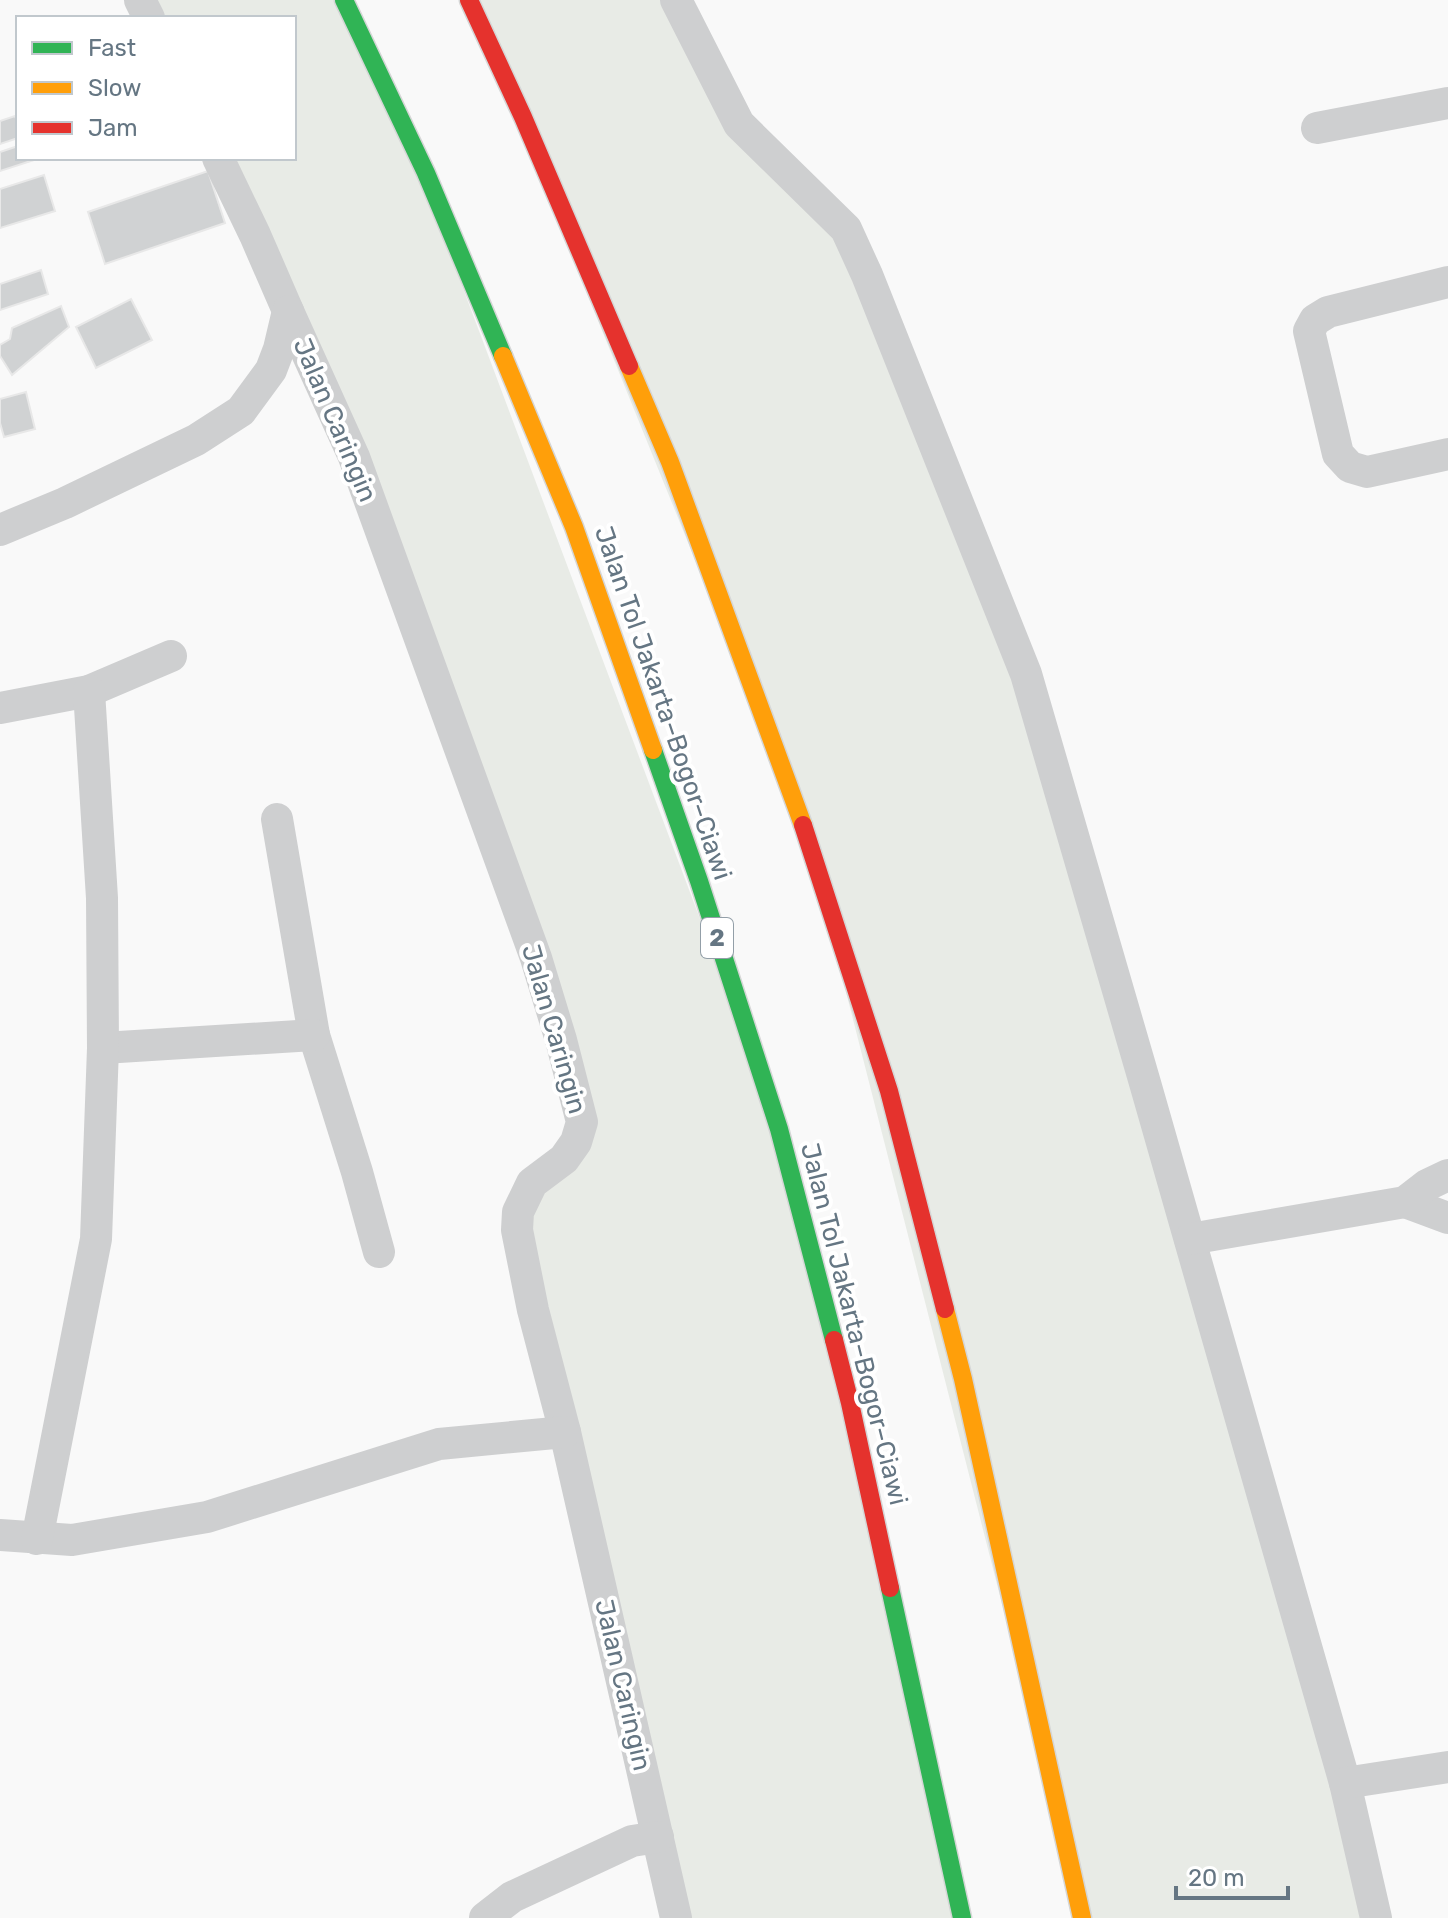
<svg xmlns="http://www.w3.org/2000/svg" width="1448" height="1918" font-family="Rubik,sans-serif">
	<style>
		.green { fill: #e8ebe6 }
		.building { fill: #d0d2d3; stroke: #e8e8e8; stroke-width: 2 }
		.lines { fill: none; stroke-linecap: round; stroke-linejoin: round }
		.fast-casing { stroke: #d5d6d6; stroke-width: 21 }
		.slow-casing { stroke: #d5d6d6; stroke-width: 21 }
		.jam-casing { stroke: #d5d6d6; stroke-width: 21 }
		.street { stroke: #cecfd0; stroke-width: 32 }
		.fast { stroke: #30b455; stroke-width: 18 }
		.slow { stroke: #ff9f0a; stroke-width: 18 }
		.jam { stroke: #e5322d; stroke-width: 18 }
		.labels { text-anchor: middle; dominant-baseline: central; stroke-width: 8; stroke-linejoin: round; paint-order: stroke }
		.shield { fill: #fff; stroke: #939fa8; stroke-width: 2 }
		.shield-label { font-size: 24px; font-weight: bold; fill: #657683 }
		.street-label { font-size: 26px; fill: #657683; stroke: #fff }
	</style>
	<rect width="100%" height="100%" fill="#f9f9f9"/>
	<g class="green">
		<path d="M139 0H344L396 110 779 1129 962 1918H676L517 1230 582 1122 354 457 218 158H294V18H149Z"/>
		<path d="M468 0H676L739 124 846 229 1026 674 1376 1918H1082L805 831Z"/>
	</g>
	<g class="building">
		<path d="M15 116 18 124V138L0 144V121Z"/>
		<path d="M18 146V158H34V160L0 171V152Z"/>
		<path d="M208 171 225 223 105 264 88 212Z"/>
		<path d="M44 175 55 211 0 228V189Z"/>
		<path d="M41 270 48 294 0 310V284Z"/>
		<path d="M131 299 152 340 96 368 76 327Z"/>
		<path d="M61 306 69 327 12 375 0 356V345L10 339 12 328Z"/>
		<path d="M26 392 35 429 4 437 0 423V399Z"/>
	</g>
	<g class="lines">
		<defs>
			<g id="fast">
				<path d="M344 0 426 173 503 356"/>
				<path d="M653 750 699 881 779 1129 834 1340"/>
				<path d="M890 1588 962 1918"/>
			</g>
			<g id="slow">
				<path d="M503 356 574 527 653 750"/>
				<path d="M629 366 670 462 803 825"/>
				<path d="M945 1309 963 1379 1082 1918"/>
			</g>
			<g id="jam">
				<path d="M469 0 523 117 629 366"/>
				<path d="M803 825 889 1091 945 1309"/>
				<path d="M834 1340 850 1403 890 1588"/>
			</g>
		</defs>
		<use href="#fast" class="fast-casing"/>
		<use href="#slow" class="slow-casing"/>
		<use href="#jam" class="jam-casing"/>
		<g class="street">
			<path d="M140 0 149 18"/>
			<path d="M676 0 739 124 846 229 867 275 1026 674 1145 1083 1345 1783 1376 1918"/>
			<path d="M1317 128 1448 103"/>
			<path d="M218 158 255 235 288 311 354 457 536 958 561 1040 582 1122 576 1142 564 1159 532 1183 518 1212 517 1230 533 1310 565 1432 676 1918"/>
			<path d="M1448 282 1328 312 1315 320 1309 331 1338 454 1350 467 1367 472 1448 454"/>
			<path d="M0 530 65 503 196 440 241 411 271 370 279 349 288 311"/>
			<path d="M0 708 89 691 171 656"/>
			<path d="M277 819 314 1035 357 1172 379 1252"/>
			<path d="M103 1048 314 1035"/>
			<path d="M1405 1202 1448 1218"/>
			<path d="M1190 1239 1405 1202 1427 1185 1448 1175"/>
			<path d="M0 1535 72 1540 207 1517 439 1444 565 1432"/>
			<path d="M37 1539 96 1239 103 1048 102 898 89 691"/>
			<path d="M1345 1783 1448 1767"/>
			<path d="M485 1918 512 1897 632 1841 658 1837"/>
		</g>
		<use href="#fast" class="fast"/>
		<use href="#slow" class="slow"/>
		<use href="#jam" class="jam"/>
	</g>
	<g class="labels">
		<rect class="shield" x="701" y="918" width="32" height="40" rx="6"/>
		<g class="shield-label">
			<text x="717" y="938">2</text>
		</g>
		<g class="street-label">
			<text transform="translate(335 420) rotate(67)">Jalan Caringin</text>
			<text transform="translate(663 703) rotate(71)">Jalan Tol Jakarta–Bogor–Ciawi</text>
			<text transform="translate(554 1029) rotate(74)">Jalan Caringin</text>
			<text transform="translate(854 1324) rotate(76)">Jalan Tol Jakarta–Bogor–Ciawi</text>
			<text transform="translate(623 1685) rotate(77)">Jalan Caringin</text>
		</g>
	</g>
	<rect x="16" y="16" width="280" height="144" fill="#ffffff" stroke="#c1c8cd" stroke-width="2"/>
	<rect x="32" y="42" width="40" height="12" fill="#30b455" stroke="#c1c8cd" stroke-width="2"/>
	<text x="88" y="56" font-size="24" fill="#657683">Fast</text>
	<rect x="32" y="82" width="40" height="12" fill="#ff9f0a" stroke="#c1c8cd" stroke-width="2"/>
	<text x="88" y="96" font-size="24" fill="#657683">Slow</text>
	<rect x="32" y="122" width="40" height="12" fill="#e5322d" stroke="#c1c8cd" stroke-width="2"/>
	<text x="88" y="136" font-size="24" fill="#657683">Jam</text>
	<path d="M1176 1886v12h112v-12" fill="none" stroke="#657683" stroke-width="4"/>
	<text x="1188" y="1886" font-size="24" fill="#657683" stroke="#ffffff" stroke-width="6" paint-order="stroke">20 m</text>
</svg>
